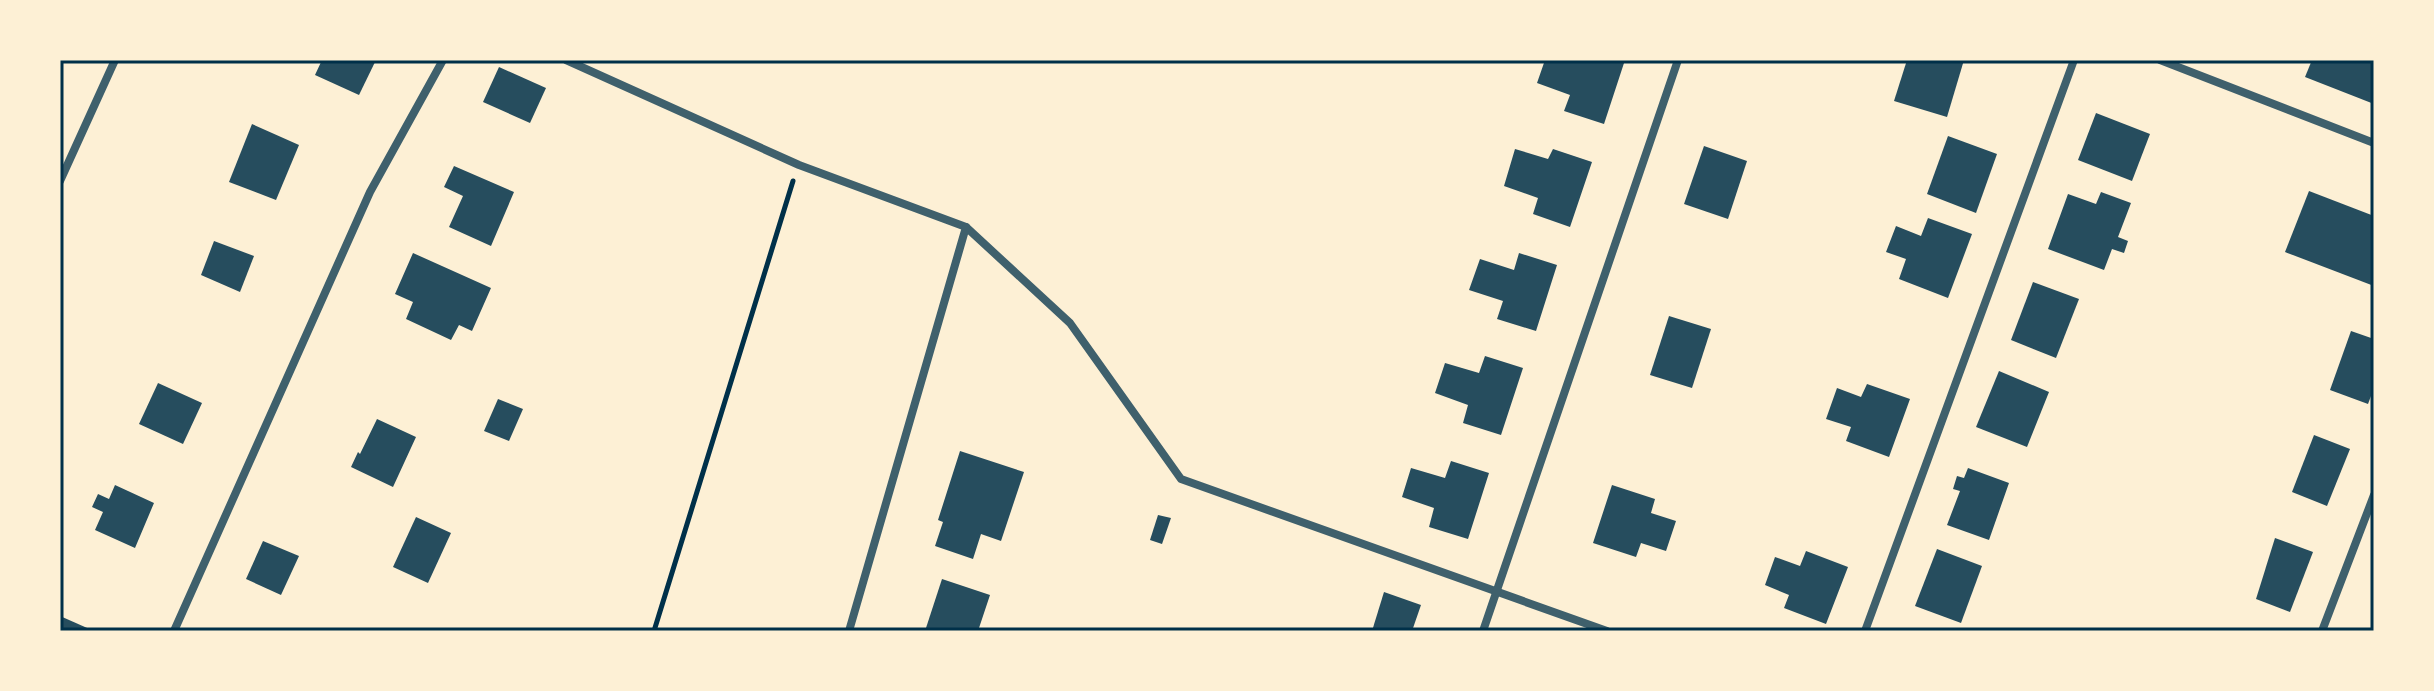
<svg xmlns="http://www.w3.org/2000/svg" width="2434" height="691" font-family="'Varela Round',sans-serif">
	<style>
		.building { fill: #264d5e }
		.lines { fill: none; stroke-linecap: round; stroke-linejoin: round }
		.path { stroke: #003049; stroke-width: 5 }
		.minor { stroke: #3f606c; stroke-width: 8 }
		.neatline { fill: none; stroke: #003049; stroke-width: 3 }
	</style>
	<rect width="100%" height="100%" fill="#fdf0d5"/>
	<g class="building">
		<path d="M322 60H376L359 95 315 75Z"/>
		<path d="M1545 60H1572L1581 63 1582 60H1625L1604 124 1564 111 1570 95 1537 83Z"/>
		<path d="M1907 60H1964L1947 117 1894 101Z"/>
		<path d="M2312 60 2374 61V104L2305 77Z"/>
		<path d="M499 67 546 88 530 123 483 102Z"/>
		<path d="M2096 113 2150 134 2132 181 2078 160Z"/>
		<path d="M252 124 299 145 276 200 229 182Z"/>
		<path d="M1948 136 1997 154 1976 213 1927 194Z"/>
		<path d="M1704 146 1747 161 1728 219 1684 204Z"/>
		<path d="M1515 149 1548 159 1553 149 1592 162 1570 227 1533 214 1538 198 1504 186Z"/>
		<path d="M454 166 514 192 491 246 449 227 463 196 444 187Z"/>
		<path d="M2309 191 2374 216V286L2285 252Z"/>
		<path d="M2101 192 2131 203 2118 237 2128 241 2124 253 2112 249 2104 270 2048 249 2068 194 2096 204Z"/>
		<path d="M1928 218 1972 234 1948 298 1899 279 1906 259 1886 252 1896 226 1921 236Z"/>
		<path d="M214 241 254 256 240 292 201 275Z"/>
		<path d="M413 253 491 288 472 331 459 325 451 340 406 319 413 302 395 294Z"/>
		<path d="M1519 253 1557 265 1536 331 1497 319 1503 301 1469 290 1480 259 1514 270Z"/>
		<path d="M2033 282 2079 299 2056 358 2011 340Z"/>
		<path d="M1669 316 1711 329 1692 388 1650 375Z"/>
		<path d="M2351 331 2374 339V388L2368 404 2330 390Z"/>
		<path d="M1485 356 1523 368 1501 435 1463 423 1468 405 1435 393 1445 363 1479 373Z"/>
		<path d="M1999 371 2049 392 2027 447 1976 427Z"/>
		<path d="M158 383 202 403 183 444 139 424Z"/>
		<path d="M1867 384 1910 399 1889 457 1846 441 1851 427 1826 419 1837 388 1861 397Z"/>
		<path d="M498 399 523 409 509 441 484 431Z"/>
		<path d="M377 419 416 437 393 487 351 467 358 452 360 454Z"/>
		<path d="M2314 435 2350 449 2327 506 2292 492Z"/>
		<path d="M960 451 1024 472 1001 541 981 534 973 559 935 546 943 522 938 520Z"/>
		<path d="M1451 461 1489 473 1468 539 1429 527 1434 508 1402 497 1411 468 1445 478Z"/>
		<path d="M1968 468 2009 483 1989 540 1947 525 1960 491 1953 489 1957 476 1964 478Z"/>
		<path d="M115 485 154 503 135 548 95 530 103 512 92 507 98 494 109 499Z"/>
		<path d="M1612 485 1655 499 1651 513 1676 521 1666 551 1641 543 1636 557 1593 543Z"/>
		<path d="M1158 515 1171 518 1162 544 1150 540Z"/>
		<path d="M416 517 451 533 428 583 393 567Z"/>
		<path d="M2275 538 2313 552 2290 612 2256 599Z"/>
		<path d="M263 541 299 556 281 595 246 579Z"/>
		<path d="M1937 549 1982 566 1961 623 1915 606Z"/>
		<path d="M1806 551 1848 567 1826 624 1784 608 1789 595 1765 585 1775 557 1800 566Z"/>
		<path d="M942 579 990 595 978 631H925Z"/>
		<path d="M1384 592 1421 605 1412 631H1372Z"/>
		<path d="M60 616 94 631H60Z"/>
	</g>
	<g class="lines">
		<path class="path" d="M654 631 793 181"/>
		<g class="minor">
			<path d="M566 60 799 165 966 227 1070 323 1181 479 1607 631"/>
			<path d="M2160 60 2374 143"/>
			<path d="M60 181 115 60"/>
			<path d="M174 631 370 192 443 60"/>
			<path d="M849 631 966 227"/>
			<path d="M1483 631 1678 60"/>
			<path d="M1865 631 2074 60"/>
			<path d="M2322 631 2374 495"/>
		</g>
	</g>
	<rect width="2434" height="691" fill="none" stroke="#fdf0d5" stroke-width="124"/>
	<rect x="62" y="62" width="2310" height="567" class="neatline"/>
</svg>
